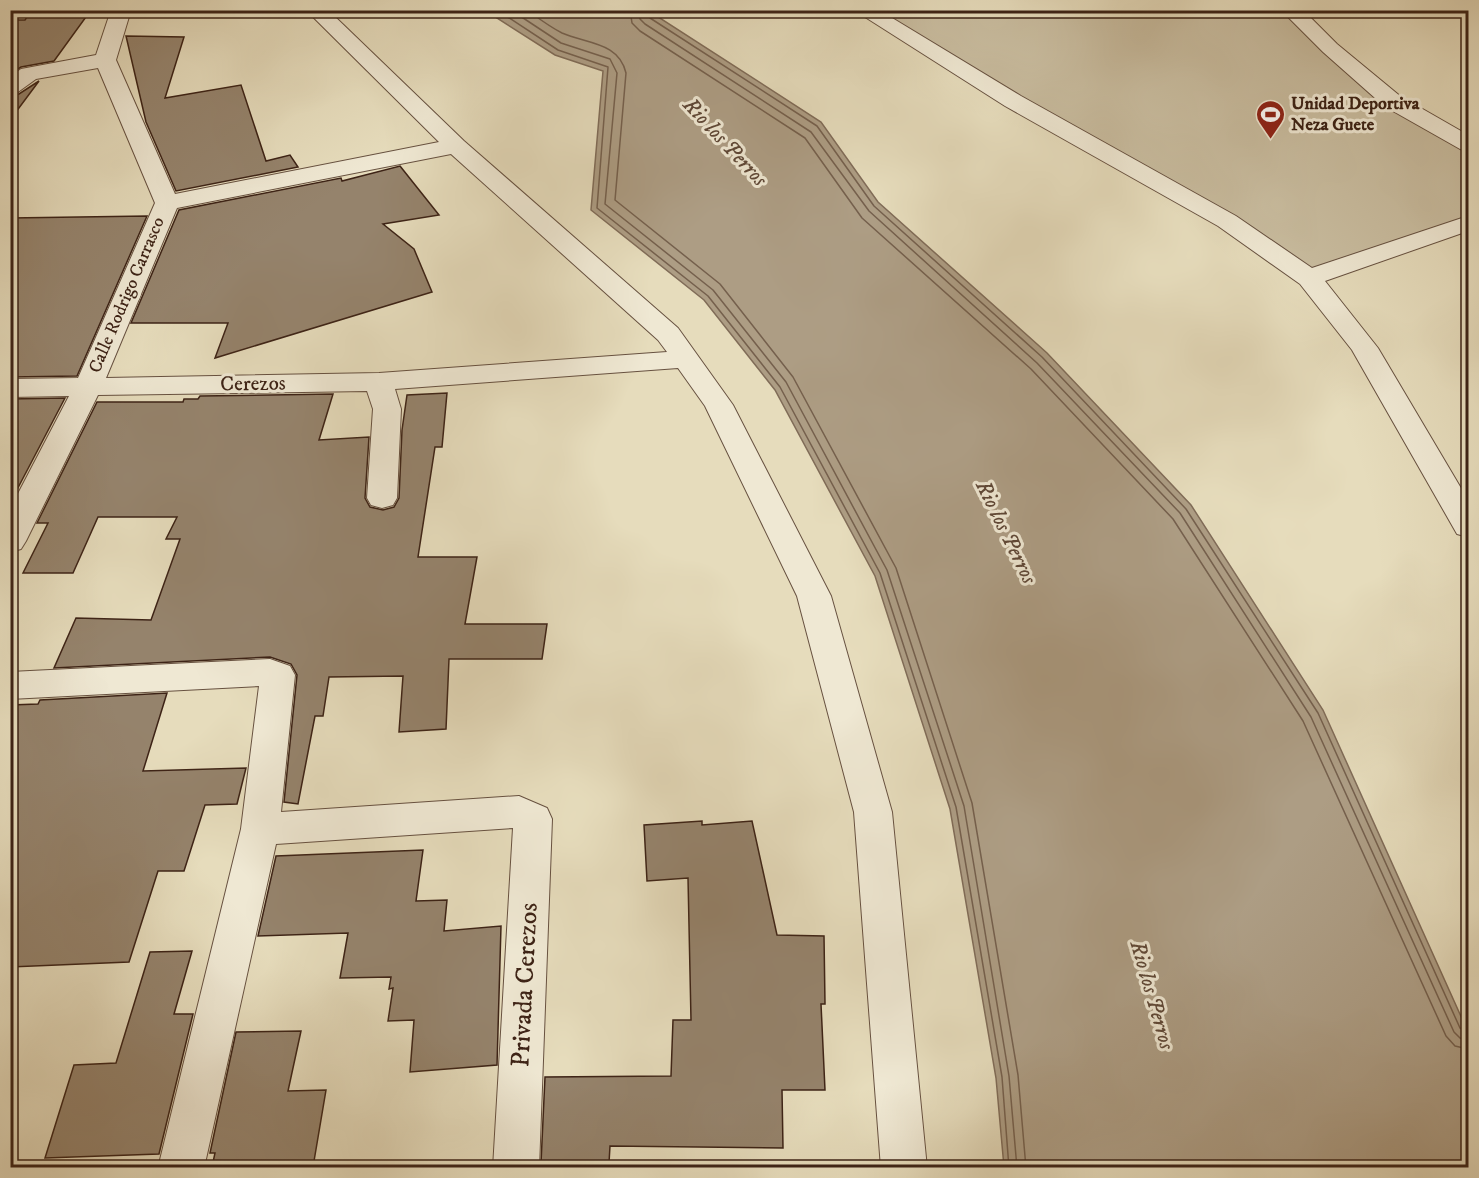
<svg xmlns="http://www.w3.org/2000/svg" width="1479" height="1178" font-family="'IM FELL DW Pica',serif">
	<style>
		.green { fill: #c9bda0; stroke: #83705b; stroke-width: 1.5 }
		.water { fill: #ad9d84; stroke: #806c58; stroke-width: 1.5 }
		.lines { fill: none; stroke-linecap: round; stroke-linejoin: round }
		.shore { stroke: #75604d; stroke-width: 1.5 }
		.building { fill: #95836c; stroke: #3d2316; stroke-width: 1.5 }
		.minor-casing { stroke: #675140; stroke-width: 2 }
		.minor { fill: #efe8d3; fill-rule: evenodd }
		.labels { text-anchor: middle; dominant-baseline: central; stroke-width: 6; stroke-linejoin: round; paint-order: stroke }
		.far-poi-label { font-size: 18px; font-weight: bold; fill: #3d2316; stroke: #efe8d3; text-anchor: start }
		.far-street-label { font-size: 18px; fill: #3d2316; stroke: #efe8d3 }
		.street-label { font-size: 21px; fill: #3d2316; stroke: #efe8d3 }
		.water-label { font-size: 22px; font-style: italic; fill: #5f4837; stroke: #efe8d3 }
		.near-street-label { font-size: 26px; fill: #3d2316; stroke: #efe8d3 }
	</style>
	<rect width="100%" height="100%" fill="#e6dcbc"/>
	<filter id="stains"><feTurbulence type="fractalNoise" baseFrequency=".00333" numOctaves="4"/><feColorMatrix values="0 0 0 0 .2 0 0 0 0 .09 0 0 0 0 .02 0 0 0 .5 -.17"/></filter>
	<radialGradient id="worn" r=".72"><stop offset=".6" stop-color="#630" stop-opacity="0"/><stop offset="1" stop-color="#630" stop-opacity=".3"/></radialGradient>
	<path class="green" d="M864 11H1291L1392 101 1468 144V223L1309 278Z"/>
	<path class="water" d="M486 11H649L821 122 878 202 1047 353 1191 505 1323 710 1468 1032V1167H1004L996 1078 950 809 875 576 775 390 704 300 591 210 603 71 555 55Z"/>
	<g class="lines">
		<g class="shore">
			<path d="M497 10 558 50 608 67 597 208 708 296 780 387 880 573 956 807 1002 1077 1009 1168"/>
			<path d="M511 10 561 43 610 59 617 73 605 204 713 290 786 382 887 570 964 806 1009 1076 1017 1168"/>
			<path d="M527 10C538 18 550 27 562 33 587 44 619 42 626 73L615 200 720 284 793 377 896 568 972 803 1018 1075 1026 1168"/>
			<path d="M630 10 632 23 640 31 805 138 862 218 1031 369 1173 519 1303 721 1446 1036 1455 1046 1468 1049"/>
			<path d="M639 10 640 19 645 24 811 132 869 211 1037 363 1180 513 1311 717 1454 1032 1460 1038 1468 1040"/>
			<path d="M647 10 650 18 817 126 874 206 1042 357 1186 509 1318 713 1460 1028 1468 1033"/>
		</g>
	</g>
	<g class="building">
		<path d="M32 10H91L54 61 21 67 10 74V20H25Z"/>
		<path d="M126 36 184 37 165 98 241 85 266 161 290 155 298 167 176 191 146 122Z"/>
		<path d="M39 81 10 120V95L19 94Z"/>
		<path d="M400 166 439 215 383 224 414 249 432 292 215 358 228 323H131L179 210 341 178 342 181Z"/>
		<path d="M147 216 77 376 10 377V218Z"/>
		<path d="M447 393 442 447H435L418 557H477L465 624H547L542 659H449L446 729 399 732 403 676 329 677 323 716H315L298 804 284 802 297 675 291 664 270 657 54 668 76 618 151 620 180 539H166L177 517H98L73 573H23L48 523H37L97 402H183L184 399H198L200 396 333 394 319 440 369 437 365 498 370 507 383 510 394 507 399 498 402 430 407 395Z"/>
		<path d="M65 398 10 503V399Z"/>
		<path d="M167 693 143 771 246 768 237 804 205 805 184 871H158L129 962 10 967V705L38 704 40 700Z"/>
		<path d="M702 821V825L752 821 777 935 824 936 825 1004H821L825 1090H782L783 1148 610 1146 609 1163H541L545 1077 671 1076 673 1020H691L688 878 647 881 644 825Z"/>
		<path d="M423 850 416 901 447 900 444 931 501 926 497 1065 410 1072 414 1020 388 1021 393 988 389 989 391 977 340 978 348 933 258 936 276 856Z"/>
		<path d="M192 951 174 1014H193L159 1154 45 1158 74 1065 116 1063 150 952Z"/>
		<path d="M301 1031 288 1091 326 1090 313 1167H212L215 1153H210L236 1032Z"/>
	</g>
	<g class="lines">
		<defs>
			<g id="minor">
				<path d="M111 10H131L116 60 175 194 439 142 306 10H328L464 141 678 328 733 405 831 596 892 812 927 1168H881L854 812 797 596 705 406 678 368 395 389 401 409 397 498 393 505 382 508 371 505 367 498 373 409 367 391 98 395 26 541 21 549 10 552V509L69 396 10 397V379L78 378 155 203 98 68 36 79 18 92 10 93V77L21 69 96 55ZM451 154 658 340 667 352 379 373 106 378 177 208Z"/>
				<path d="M854 10H879L1021 96 1236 216 1312 268 1468 216V231L1325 281 1378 348 1468 500V537L1457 534 1352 350 1300 284 1218 226 1005 106Z"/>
				<path d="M1281 10H1303L1337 44 1400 96 1468 135V151L1460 149 1384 106 1323 52Z"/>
				<path d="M1456 10H1468V18L1461 16Z"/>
				<path d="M270 659 290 666 295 675 281 812 519 796 547 808 552 819 539 1168H493L513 828 276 844 204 1168H158L241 829 259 686 10 699V672Z"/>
			</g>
		</defs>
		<use href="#minor" class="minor-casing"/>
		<use href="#minor" class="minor"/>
	</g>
	<defs>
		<symbol id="stadium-pin" viewBox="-11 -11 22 30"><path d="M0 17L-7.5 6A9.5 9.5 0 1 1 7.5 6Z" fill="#8f2418" stroke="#efe8d3"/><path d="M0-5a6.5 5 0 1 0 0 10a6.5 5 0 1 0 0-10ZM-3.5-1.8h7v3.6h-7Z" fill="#fff"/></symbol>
	</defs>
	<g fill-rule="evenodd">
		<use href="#stadium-pin" x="1254" y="98" width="33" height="45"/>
	</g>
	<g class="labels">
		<g class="far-poi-label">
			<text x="1291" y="104">Unidad Deportiva<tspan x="1291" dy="21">Neza Guete</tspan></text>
		</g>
		<g class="far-street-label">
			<text transform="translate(127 295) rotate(-67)">Calle Rodrigo Carrasco</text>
		</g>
		<g class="street-label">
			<text transform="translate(253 384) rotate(-1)">Cerezos</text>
		</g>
		<g class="water-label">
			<text transform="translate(725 142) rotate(47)">Rio los Perros</text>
			<text transform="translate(1006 532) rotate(64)">Rio los Perros</text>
			<text transform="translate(1152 995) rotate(74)">Rio los Perros</text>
		</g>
		<g class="near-street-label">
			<text transform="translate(525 985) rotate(-87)">Privada Cerezos</text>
		</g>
	</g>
	<rect width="1479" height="1178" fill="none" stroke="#e6dcbc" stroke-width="36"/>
	<rect x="12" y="12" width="1455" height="1154" fill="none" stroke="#3d2316" stroke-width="3"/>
	<rect x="18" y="18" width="1443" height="1142" fill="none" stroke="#3d2316" stroke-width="1.5"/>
	<rect width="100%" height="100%" filter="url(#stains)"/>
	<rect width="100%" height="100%" fill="url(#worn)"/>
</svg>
